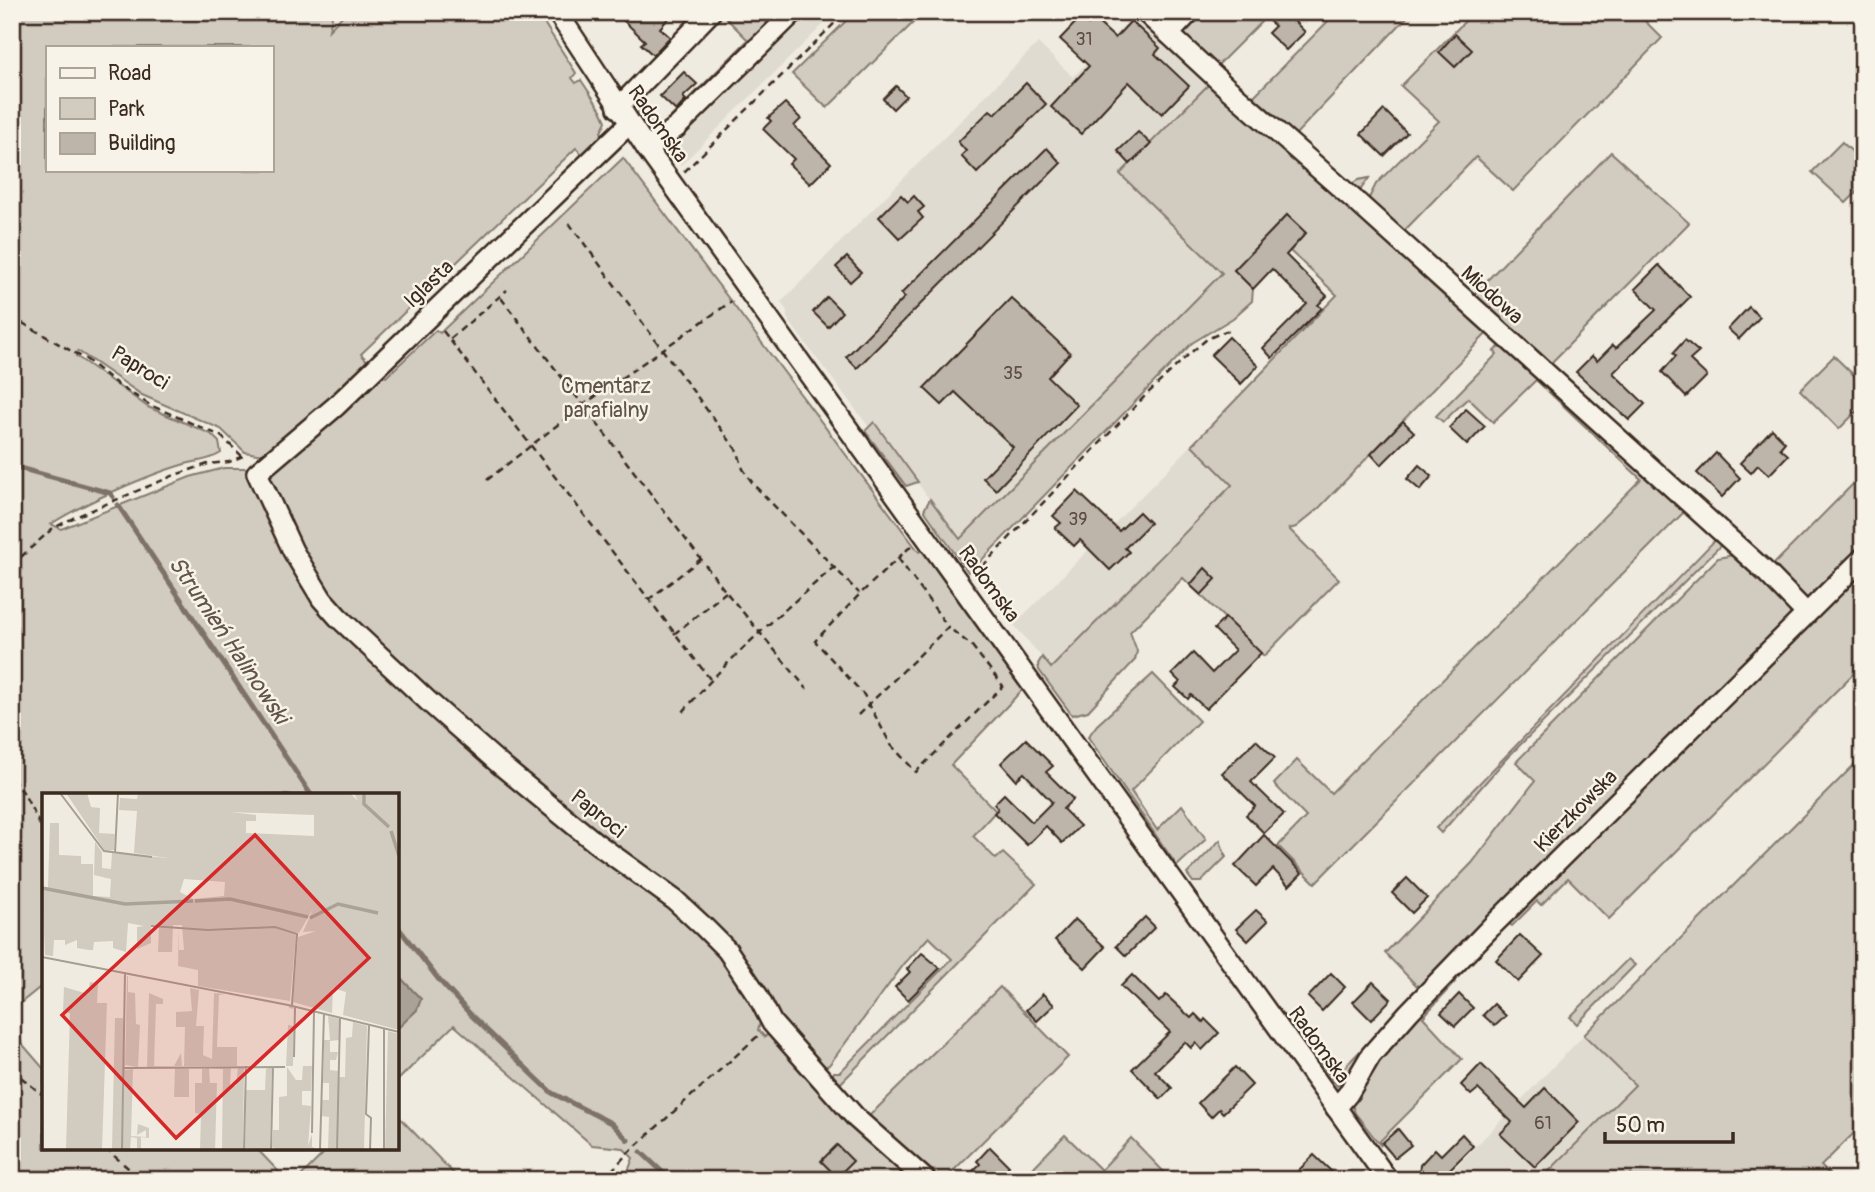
<svg xmlns="http://www.w3.org/2000/svg" width="1875" height="1192" font-family="Pangolin,sans-serif">
	<style>
		.built { fill: #e0dbd0 }
		.green { fill: #d1cbc0; stroke: #867a6f; stroke-width: 2; fill-rule: evenodd }
		.water { fill: #aaa296; stroke: #7e7266; stroke-width: 2 }
		.lines { fill: none; stroke-linecap: round; stroke-linejoin: round }
		.stream { stroke: #7e7266; stroke-width: 5 }
		.building { fill: #bdb5aa; stroke: #3b2a1e; stroke-width: 2 }
		.minor-casing { stroke: #3b2a1e; stroke-width: 24 }
		.path { stroke: #3b2a1e; stroke-width: 2.5; stroke-dasharray: 7 5; stroke-linecap: butt }
		.minor { stroke: #f7f3e8; stroke-width: 19 }
		.labels { text-anchor: middle; dominant-baseline: central; stroke-width: 5; stroke-linejoin: round; paint-order: stroke }
		.number-label { font-size: 18px; fill: #5c4d41 }
		.street-label { font-size: 21px; fill: #3b2a1e; stroke: #f7f3e8 }
		.park-label { font-size: 21px; fill: #605246; stroke: #f7f3e8 }
		.water-label { font-size: 23px; font-style: italic; fill: #625448; stroke: #f7f3e8 }
		.inset-river { fill: none; stroke: #aaa296; stroke-width: 3.5 }
		.inset-road { fill: none; stroke: #a79e92; stroke-width: 2 }
		.view { fill: #d62828; fill-opacity: 0.15; stroke: #d62828; stroke-width: 3.5 }
		.inset-edge { fill: none; stroke: #3b2a1e; stroke-width: 3.5 }
	</style>
	<rect width="100%" height="100%" fill="#efebe0"/>
	<filter id="ink" filterUnits="userSpaceOnUse"><feTurbulence type="fractalNoise" baseFrequency=".0143" numOctaves="2"/><feDisplacementMap in="SourceGraphic" scale="14" xChannelSelector="R" yChannelSelector="G"/><feConvolveMatrix kernelMatrix="1 2 1 2 8 2 1 2 1" color-interpolation-filters="sRGB"/></filter>
	<g filter="url(#ink)">
		<g class="built">
			<path d="M775 12H836L681 165 657 131Z"/>
			<path d="M1134 15 1208 85 1120 174 1222 272 959 540 874 423 869 427 808 347 787 318V311L781 302 1038 43 1073 77Z"/>
			<path d="M1192 445 1232 484 1051 668 1014 625Z"/>
			<path d="M1584 1035 1635 1085 1540 1180H1443Z"/>
		</g>
		<g class="green">
			<path d="M12 12H333L329 30 346 12H537L576 73 572 78 576 83 581 80 601 110 606 121 601 132 606 138 585 157 576 148 361 354 370 364 269 456 245 452 221 429 142 395 78 351 76 356 148 407 211 434 219 442 221 453C209 461 199 460 185 464 147 475 84 503 51 524L61 529 190 477 224 468H247L265 508 314 599 323 611 472 748 596 848 599 838 345 619 317 583 270 488V476L284 460 378 371 386 377 436 330 440 333 623 158 919 552 924 549 1025 687 951 765 996 811 973 836 996 859 1003 853 1036 884 836 1088 830 1081 834 1072H840L952 959 929 937 905 963 829 1065 819 1070 782 1029 758 990 746 991 761 1019 758 1030 765 1037 772 1030 858 1127 1000 987 1068 1057 944 1180H625L633 1158 623 1148 592 1145 454 1025 397 1081V795H44V984L12 1010ZM47 47H271V170H47Z"/>
			<path d="M720 12H787L653 137 637 114 645 104 647 107 643 112 657 131 748 40Z"/>
			<path d="M855 12H924L827 108 792 74Z"/>
			<path d="M1197 12H1271L1213 70 1182 34Z"/>
			<path d="M1337 12H1412L1295 135 1351 184 1358 180 1369 178 1359 192 1248 102Z"/>
			<path d="M1474 12H1636L1662 38 1513 191 1476 157 1403 232 1368 200 1376 184 1439 121 1401 86Z"/>
			<path d="M1208 77 1488 332 1319 508 1296 527 1289 529 1339 579 1264 656 1183 578 1130 632 1137 651 1135 660 1088 711 1072 715 1039 670 1038 664 1042 657 1051 668 1232 485 1192 445 1337 295 1290 251 1306 233 1287 215 1234 270 1253 289 1252 301 1233 318 1192 343 974 568 968 572 924 510 930 499 960 539 1222 273 1120 174 1208 85 1204 81Z"/>
			<path d="M1842 142 1863 162V186L1846 203 1812 172Z"/>
			<path d="M1611 152 1689 223 1549 365 1473 295Z"/>
			<path d="M1504 343 1687 509 1315 883 1278 846 1306 817 1274 784 1297 760 1331 793 1641 479 1536 380 1493 422 1468 398 1443 422 1436 416 1497 354 1494 351Z"/>
			<path d="M1834 356 1863 384V405L1839 429 1800 390Z"/>
			<path d="M874 422 918 482 906 486 865 431Z"/>
			<path d="M1863 474V550L1814 598 1803 600 1770 568Z"/>
			<path d="M1717 538 1723 543 1506 759 1441 833 1436 828Z"/>
			<path d="M1733 555 1788 603 1790 614 1787 624 1348 1083 1344 1079 1337 1086 1320 1063 1322 1060 1335 1077 1420 989 1385 953 1472 863 1535 781 1516 762 1718 558Z"/>
			<path d="M1863 567V664L1609 919 1568 878 1541 905 1537 901 1512 926 1507 922Z"/>
			<path d="M1153 674 1199 721 1131 791 1157 830 1182 805 1206 839 1177 866 1088 737 1097 725Z"/>
			<path d="M1863 756V1124L1821 1166 1835 1180H1637L1631 1174 1624 1180H1540L1635 1085 1584 1035Z"/>
			<path d="M1220 840 1226 857 1201 882H1193L1187 874Z"/>
			<path d="M1628 959 1635 965 1577 1024 1570 1017Z"/>
			<path d="M1453 980 1455 982 1423 1017 1462 1059 1380 1141 1381 1146 1355 1113 1351 1102 1381 1056Z"/>
			<path d="M12 1032 44 1069V1148H256L281 1174 276 1180H12Z"/>
			<path d="M397 1115 460 1180H297L329 1148H397Z"/>
			<path d="M1065 1135 1101 1170 1131 1138 1166 1174 1160 1180H1021Z"/>
		</g>
		<path class="water" d="M397 974 421 999 417 1010 397 1029Z"/>
		<g class="lines">
			<g class="stream">
				<path d="M12 466 110 493 113 497"/>
				<path d="M118 505 311 795"/>
				<path d="M397 926 439 980 472 1016 552 1093 611 1123 628 1140"/>
				<path d="M641 1152 671 1180"/>
			</g>
		</g>
		<g class="building">
			<path d="M632 12H674L660 28 670 37 653 55 641 44 645 41 624 21Z"/>
			<path d="M1278 12H1285L1305 32 1286 50 1268 33 1275 26 1269 21Z"/>
			<path d="M1080 18 1088 25 1094 19 1115 38 1131 21 1160 48 1155 54 1189 86 1162 114 1129 82 1081 134 1051 107 1089 66 1060 39Z"/>
			<path d="M1455 34 1472 50 1455 67 1439 52Z"/>
			<path d="M684 72 697 84 683 97 686 100 676 111 660 96Z"/>
			<path d="M1026 83 1046 104 977 173 961 156 966 151 958 142 990 110 995 114Z"/>
			<path d="M896 86 906 96 893 109 883 99Z"/>
			<path d="M785 103 801 119 794 126 831 163 810 184 789 164 794 159 763 129 771 121 768 118Z"/>
			<path d="M1384 110 1407 133 1384 156 1361 134Z"/>
			<path d="M1138 132 1151 144 1130 164 1118 151Z"/>
			<path d="M1047 148 1061 163 857 368 846 357 905 297 901 294Z"/>
			<path d="M901 195 908 202 914 196 924 207 918 212 923 218 900 239 879 217Z"/>
			<path d="M1287 215 1306 233 1286 255 1327 296 1318 305 1322 308 1272 358 1263 348 1307 304 1272 269 1253 289 1234 270Z"/>
			<path d="M847 257 861 272 850 282 836 267Z"/>
			<path d="M1659 265 1690 297 1613 373 1645 404 1629 420 1576 372 1592 356 1597 361 1613 345 1616 348 1656 310 1635 289Z"/>
			<path d="M827 297 842 312 828 327 813 312Z"/>
			<path d="M1011 298 1070 353 1048 377 1077 405 996 490 983 478 1013 447 955 392 942 405 924 388Z"/>
			<path d="M1749 307 1760 317 1739 339 1728 329Z"/>
			<path d="M1229 337 1258 366 1241 384 1211 355Z"/>
			<path d="M1685 340 1699 352 1690 360 1707 376 1686 397 1662 372 1676 356 1673 353Z"/>
			<path d="M1466 409 1485 426 1467 445 1449 428Z"/>
			<path d="M1403 421 1414 432 1381 465 1371 454Z"/>
			<path d="M1772 429 1785 442 1780 448 1788 455 1769 475 1758 465 1751 473 1740 463Z"/>
			<path d="M1716 453 1740 478 1722 497 1697 473Z"/>
			<path d="M1419 465 1432 476 1420 490 1407 479Z"/>
			<path d="M1077 491 1119 531 1139 512 1150 523 1125 548 1129 552 1110 570 1080 540 1074 546 1055 528 1061 523 1053 516Z"/>
			<path d="M1205 568 1216 579 1201 595 1190 585Z"/>
			<path d="M1225 618 1261 653 1206 709 1191 695 1188 699 1175 687 1180 682 1172 674 1193 653 1212 673 1235 650 1214 629Z"/>
			<path d="M1026 739 1053 766 1046 772 1073 799 1063 809 1080 826 1062 843 1046 826 1027 845 994 813 998 809 994 804 1004 794 1032 822 1052 802 1024 773 1016 780 1001 763Z"/>
			<path d="M1256 740 1275 758 1251 782 1284 814 1264 833 1246 815 1255 806 1222 773Z"/>
			<path d="M1264 835 1302 873 1289 886 1273 869 1256 886 1235 866Z"/>
			<path d="M1407 878 1427 898 1412 913 1392 893Z"/>
			<path d="M1256 910 1268 921 1248 941 1236 929Z"/>
			<path d="M1145 917 1155 927 1126 956 1116 946Z"/>
			<path d="M1075 919 1105 947 1085 968 1055 940Z"/>
			<path d="M1520 935 1543 956 1518 982 1496 960Z"/>
			<path d="M922 953 940 968 908 1000 895 987 910 972 907 969Z"/>
			<path d="M1331 973 1345 987 1322 1011 1308 997Z"/>
			<path d="M1132 975 1159 1002 1166 995 1191 1018 1195 1014 1203 1022 1205 1019 1219 1033 1202 1050 1196 1043 1191 1048 1185 1042 1155 1071 1172 1088 1161 1099 1132 1069 1170 1032 1121 986Z"/>
			<path d="M1373 982 1391 999 1371 1020 1353 1002Z"/>
			<path d="M1043 994 1054 1005 1037 1021 1026 1010Z"/>
			<path d="M1459 994 1473 1008 1455 1026 1441 1013Z"/>
			<path d="M1494 1004 1506 1016 1495 1026 1483 1015Z"/>
			<path d="M1481 1064 1526 1108 1545 1088 1579 1122 1535 1167 1500 1134 1512 1122 1478 1089 1471 1095 1461 1085Z"/>
			<path d="M1235 1067 1252 1085 1223 1113 1219 1109 1211 1117 1198 1103Z"/>
			<path d="M1398 1129 1411 1145 1395 1158 1382 1143Z"/>
			<path d="M1462 1134 1473 1146 1439 1180H1423L1419 1176 1420 1165 1435 1149 1441 1155Z"/>
			<path d="M837 1145 853 1161 837 1177 821 1161Z"/>
			<path d="M990 1147 1009 1166 995 1180H964L980 1164 977 1161Z"/>
			<path d="M1314 1155 1331 1171 1323 1180H1308L1298 1171Z"/>
		</g>
		<g class="lines">
			<defs>
				<g id="minor">
					<path d="M557 12 647 149 1388 1180"/>
					<path d="M1145 12 1227 88 1359 204 1767 573 1806 613"/>
					<path d="M1169 34 1190 12"/>
					<path d="M618 108 711 12"/>
					<path d="M629 124 336 406 257 473 293 551 322 599 338 617 429 702 503 767 596 843 676 901 704 927 727 950 758 996 772 1023 857 1119 926 1180"/>
					<path d="M647 149 677 127 794 12"/>
					<path d="M1336 1108 1348 1094 1371 1055 1409 1012 1493 925 1863 558"/>
				</g>
			</defs>
			<use href="#minor" class="minor-casing"/>
			<g class="path">
				<path d="M684 172 846 12"/>
				<path d="M569 223 738 452 743 469 754 485 859 593"/>
				<path d="M501 298 726 592 807 689"/>
				<path d="M12 317 87 360 118 385 150 405 221 436 244 458"/>
				<path d="M443 331 710 679"/>
				<path d="M450 339 507 290"/>
				<path d="M487 480 583 405 732 301"/>
				<path d="M911 546 860 594 815 641 864 695 891 745 916 772 1003 686 972 646 948 627"/>
				<path d="M12 565 52 529 73 518 175 475 208 464 229 462 243 456"/>
				<path d="M974 575 1145 396 1188 355 1207 339 1223 332 1231 331"/>
				<path d="M648 600 701 559"/>
				<path d="M674 634 726 592"/>
				<path d="M683 712C728 658 781 613 834 567"/>
				<path d="M858 715 948 627 898 558"/>
				<path d="M12 778 23 792 44 833"/>
				<path d="M12 1070 44 1096"/>
				<path d="M105 1148 142 1180"/>
				<path d="M603 1180 628 1153 760 1034"/>
			</g>
			<use href="#minor" class="minor"/>
		</g>
	</g>
	<g class="labels">
		<g class="number-label">
			<text x="1084" y="39">31</text>
			<text x="1013" y="373">35</text>
			<text x="1078" y="519">39</text>
			<text x="1543" y="1123">61</text>
		</g>
		<g class="street-label">
			<text transform="translate(658 124) rotate(55)">Radomska</text>
			<text transform="translate(429 284) rotate(-44)">Iglasta</text>
			<text transform="translate(1492 295) rotate(42)">Miodowa</text>
			<text transform="translate(140 368) rotate(32)">Paproci</text>
			<text transform="translate(989 584) rotate(54)">Radomska</text>
			<text transform="translate(1576 811) rotate(-45)">Kierzkowska</text>
			<text transform="translate(598 814) rotate(39)">Paproci</text>
			<text transform="translate(1319 1045) rotate(54)">Radomska</text>
		</g>
		<g class="park-label">
			<text x="606" y="386">Cmentarz<tspan x="606" dy="24">parafialny</tspan></text>
		</g>
		<g class="water-label">
			<text transform="translate(229 640) rotate(56)">Strumień Halinowski</text>
		</g>
	</g>
	<g transform="translate(42 793)">
		<rect width="357" height="357" fill="#efebe0"/>
		<path d="M24 0H45L49 14 58 15 57 40 73 41 72 57 63 58ZM96 0H308L316 8 312 0H357V237L301 222 304 199 291 195 290 220 251 209 256 144 274 138 261 139 271 116 257 140 232 134 254 142 248 208 156 193V177L136 173 137 133V157H142L140 132H131L130 159H116L117 134H109V150L95 156V134L102 133 86 130 84 159 71 155V148L52 149 51 157H47L35 155V147L23 152V147H12L11 163 3 162 0 94 6 95 8 30H17V62L39 63V71H51V103L68 104 69 86 52 82 53 49 60 59V75L69 76 70 60 126 65 92 60 95 18 77 17 78 5 95 6ZM188 19 272 22V43L204 40V28H214V22ZM142 86 183 89 182 103 151 106 138 99ZM85 183H86V199L93 200 94 231 98 232 96 274 83 272ZM48 189 56 190 55 210H65L60 357H24L28 220 21 219 22 194 46 201ZM148 195 157 197 154 233H162L161 262 170 266 172 200 183 201 177 202 175 254H195V273H142L143 234H134V219L150 218ZM107 200 121 206V211H114L112 273H132L139 260 140 273 105 274ZM247 213 251 214V216L247 215 246 232 252 233 251 273H244ZM286 223 298 226 297 247 288 248V259H296L294 267H288V277L296 278V284H303L304 245 310 244 311 229 325 233 322 357H286L287 324 280 323V307H287V290H281L282 247H288ZM73 225H81L83 277 91 276 89 343 104 344V337L95 342 96 331 107 335V345L99 344V357H95V345L89 344 88 357H70ZM346 238 357 241V357H343ZM261 273H270L269 298H260V312L269 313 266 353 270 341V354L277 357H236L230 354 231 337H237V304L245 303V274L254 287H260ZM189 274 188 293H194L196 274 202 275 201 357H180L181 276H169ZM230 274 228 357 203 355 204 297H223L224 276ZM133 275 147 276V304H132ZM167 275 168 290H175L173 357H158L159 321 153 320V290H160V276Z" fill="#d1cbc0" fill-rule="evenodd"/>
		<path class="inset-river" d="M322 0V11L347 34M349 38 357 63M0 95 83 111 151 108M153 108 188 106 266 124M268 125 296 111 336 120"/>
		<path class="inset-road" d="M18 0 62 58 110 64M73 60 76 0M109 133 166 137 233 134 255 141 250 212M0 164 246 212 357 239M327 232 324 321 329 325 328 357M252 264 253 213M82 275 243 274M270 340 272 218M80 357 83 179M202 357 204 273M229 357 231 274M278 357 282 220M295 357 298 225M342 357V235"/>
		<path class="view" d="M213 42 327 165 134 345 20 222Z"/>
		<rect width="357" height="357" class="inset-edge"/>
	</g>
	<rect width="1875" height="1192" fill="none" stroke="#f7f3e8" stroke-width="42"/>
	<rect x="21" y="21" width="1833" height="1150" fill="none" stroke="#3b2a1e" stroke-width="2.5" filter="url(#ink)"/>
	<rect x="46" y="46" width="228" height="126" fill="#f7f3e8" stroke="#aca397" stroke-width="2"/>
	<rect x="60" y="68" width="35" height="10" fill="#f7f3e8" stroke="#aca397" stroke-width="2"/>
	<text x="108" y="80" font-size="21" fill="#3b2a1e">Road</text>
	<rect x="60" y="98" width="35" height="21" fill="#d1cbc0" stroke="#aca397" stroke-width="2"/>
	<text x="108" y="116" font-size="21" fill="#3b2a1e">Park</text>
	<rect x="60" y="133" width="35" height="21" fill="#bdb5aa" stroke="#aca397" stroke-width="2"/>
	<text x="108" y="150" font-size="21" fill="#3b2a1e">Building</text>
	<path d="M1605 1132v10h128v-10" fill="none" stroke="#3b2a1e" stroke-width="3.5"/>
	<text x="1616" y="1132" font-size="21" fill="#3b2a1e" stroke="#f7f3e8" stroke-width="5" paint-order="stroke">50 m</text>
</svg>
